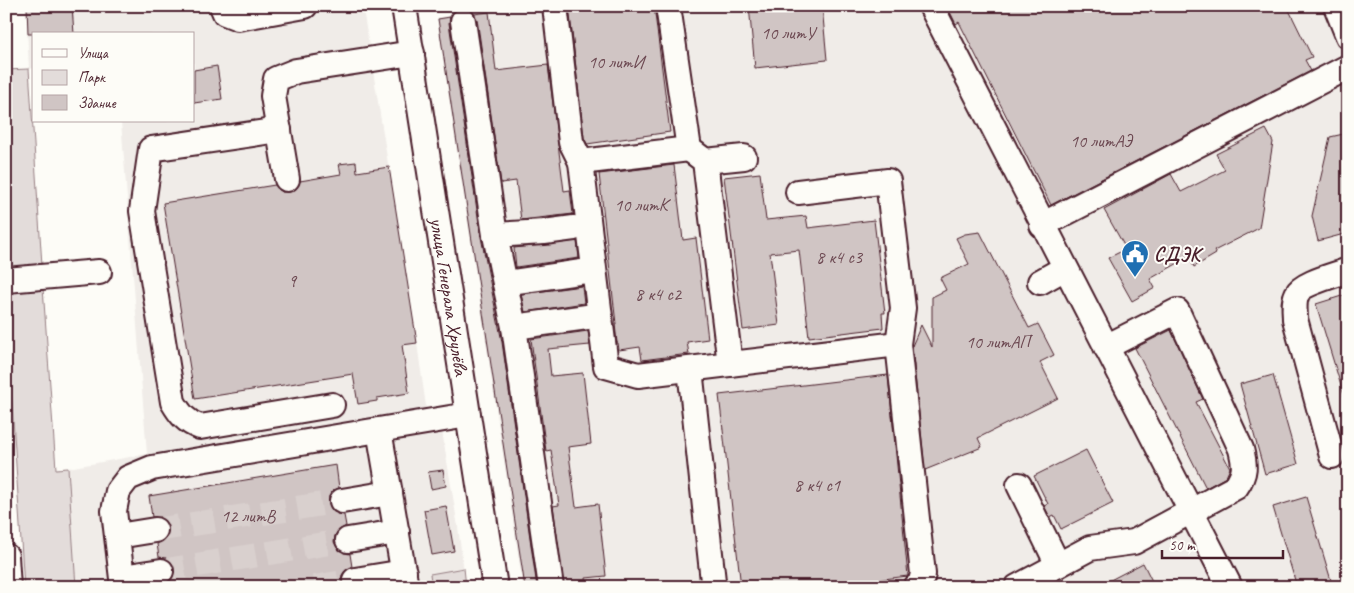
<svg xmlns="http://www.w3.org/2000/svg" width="1354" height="593" font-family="Caveat,sans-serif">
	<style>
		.built { fill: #f0ece8 }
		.green { fill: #e3dcda; stroke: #967e82 }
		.building { fill: #d0c5c4; stroke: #4a1f2b }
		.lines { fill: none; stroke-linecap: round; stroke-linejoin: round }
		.minor-tunnel { stroke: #d9d0ce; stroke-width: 24; stroke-dasharray: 24 12; stroke-linecap: butt }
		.minor-casing { stroke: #4a1f2b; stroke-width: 28 }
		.minor { stroke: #fdfcf7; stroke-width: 24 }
		.labels { text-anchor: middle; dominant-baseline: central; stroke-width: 4; stroke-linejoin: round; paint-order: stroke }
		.number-label { font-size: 18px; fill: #6c4851 }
		.poi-label { font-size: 20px; font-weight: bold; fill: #4a1f2b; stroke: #fdfcf7; text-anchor: start }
		.street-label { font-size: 20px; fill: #4a1f2b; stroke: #fdfcf7 }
	</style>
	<rect width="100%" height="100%" fill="#fdfcf7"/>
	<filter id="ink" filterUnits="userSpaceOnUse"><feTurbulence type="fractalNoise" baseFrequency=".02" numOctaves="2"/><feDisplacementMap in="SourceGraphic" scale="10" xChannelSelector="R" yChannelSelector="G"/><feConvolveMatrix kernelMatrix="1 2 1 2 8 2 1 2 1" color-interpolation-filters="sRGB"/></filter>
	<g filter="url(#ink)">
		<g class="built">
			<path d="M26 6H369V8L363 9 417 343 427 413 440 419 458 527 466 587H76L68 468 147 454 121 121H194V34H34V68L29 69Z"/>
			<path d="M493 6H1348V587H523L437 18 491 10Z"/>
		</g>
		<g class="green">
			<path d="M29 69 42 265 6 267V70Z"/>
			<path d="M43 288 56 469 68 468 76 587H24L6 312V290Z"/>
			<path d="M464 568 466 587H432L430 574Z"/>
		</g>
		<g class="building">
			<path d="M27 6H72L74 34H28Z"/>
			<path d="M569 6H654L670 132 587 144 584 138Z"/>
			<path d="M749 6H822L827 60 755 68Z"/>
			<path d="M947 6H1287L1312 57 1305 60 1311 71 1051 205 959 22 956 24Z"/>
			<path d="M489 12 496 71 548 65 564 191 570 190 573 214 521 220 516 181 501 183 477 19 474 14Z"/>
			<path d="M450 17 449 23 481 237 502 342 537 587H525L438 19Z"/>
			<path d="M217 66 222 99 194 103V70Z"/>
			<path d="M1266 129 1273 142 1259 228 1214 251 1216 254 1194 267 1189 257 1150 279 1155 288 1132 301 1108 258 1126 249 1104 210 1171 174 1181 192 1225 170 1216 154Z"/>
			<path d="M1348 133V233L1318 241 1312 216 1330 137Z"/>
			<path d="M356 162 357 172 389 167 417 343 402 345 409 393 377 398V401L358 404 353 374 195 399 163 203 275 185 282 192H290L296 189 300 181 341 174 339 164Z"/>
			<path d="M674 165 683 240 696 238 708 339 687 342 689 354 642 360 640 347 619 350 618 343H617L615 324H616L599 174Z"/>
			<path d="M760 173 766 220 806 216 808 228 874 220 885 313H882L883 328 809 337 799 250 770 253 779 325 743 330 724 177Z"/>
			<path d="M980 232 1029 328 1038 324 1054 355 1040 362 1058 398 978 438 982 447 925 470 912 346 921 325 932 347V297L946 290 940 278 969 264 956 238 965 234Z"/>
			<path d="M577 241 579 258 516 267 514 248Z"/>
			<path d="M582 286 584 303 525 312 521 294Z"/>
			<path d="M1348 294V398L1345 399 1316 304Z"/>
			<path d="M1171 330 1203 399 1196 402 1230 468 1226 477 1206 488 1135 348Z"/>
			<path d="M588 331 590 345 548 349 551 376 583 373 591 444 568 447 576 507 598 504 606 576 586 578 587 587H564L553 506 559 505 551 450 546 451 531 339Z"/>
			<path d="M888 375 908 576 820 587H741L719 395Z"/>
			<path d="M1273 375 1298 464 1265 474 1240 384Z"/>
			<path d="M1086 450 1113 503 1061 529 1054 515 1050 517 1044 506 1048 504 1034 476Z"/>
			<path d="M336 465 339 488 334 490 329 496V504L332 510 337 514 344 515 346 526 339 530 335 536 334 542 338 549 344 553 350 554 352 567 346 570 342 575 341 582 343 587H164L163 585 169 582 174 576V568L171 562 166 558 159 557 157 544 164 540 168 534V527L166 522 160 517H152L149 496Z"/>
			<path d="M443 470 446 486 431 489 428 472Z"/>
			<path d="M1306 497 1333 587H1297L1273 507Z"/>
			<path d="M446 506 454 551 432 555 424 510Z"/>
			<path d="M1143 563 1155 587H1097Z"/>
		</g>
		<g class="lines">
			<g class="minor-tunnel">
				<path d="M155 530 342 501"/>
				<path d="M161 571 348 540"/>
				<path d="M315 587 355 580"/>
			</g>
			<defs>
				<g id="minor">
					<path d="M222 6 225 13 238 18 305 6"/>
					<path id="s1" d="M404 6 495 587"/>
					<path d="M555 6 571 142 581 162 606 366 638 375 898 344 923 574 920 585 916 587"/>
					<path d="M668 6 689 149 705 161 730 364"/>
					<path d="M931 6 1230 587"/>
					<path d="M1336 6 1348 36"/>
					<path d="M463 21 495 235 514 327 551 587"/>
					<path d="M279 130 151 149 142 211 173 402C180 414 186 422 200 427L332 405"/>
					<path d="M705 161 744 157"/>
					<path d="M581 162 689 149"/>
					<path d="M287 179 273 96 276 79 296 71 412 53"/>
					<path d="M798 192 888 181 903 308 898 344"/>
					<path d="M1042 225 1348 67"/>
					<path d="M495 235 544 232 574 228"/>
					<path d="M6 280 99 272"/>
					<path d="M1040 282 1065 268"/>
					<path d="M505 283 580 272"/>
					<path d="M514 327 587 317"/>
					<path d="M690 369 713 581"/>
					<path d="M379 430 406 587"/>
					<path d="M1332 456 1295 319C1295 311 1293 302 1297 294 1302 283 1336 275 1348 270"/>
					<path d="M1019 485 1058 565"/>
					<path d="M342 501 390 493"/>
					<path d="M118 536 155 530"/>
					<path d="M348 540 397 532"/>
					<path d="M6 556 8 587"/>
					<path d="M122 577 161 571"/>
					<path d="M355 580 404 572"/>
					<path d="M123 587 114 511 118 491 128 478 152 468 468 415"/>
					<path d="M1017 587 1090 548 1134 542 1236 487C1246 473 1245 465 1241 449L1177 311 1106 347"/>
				</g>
			</defs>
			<use href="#minor" class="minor-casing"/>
			<use href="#minor" class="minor"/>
		</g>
	</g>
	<defs>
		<symbol id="civic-pin" viewBox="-11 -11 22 30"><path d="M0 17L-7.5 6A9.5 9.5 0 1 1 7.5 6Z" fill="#1f6fb2" stroke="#fdfcf7"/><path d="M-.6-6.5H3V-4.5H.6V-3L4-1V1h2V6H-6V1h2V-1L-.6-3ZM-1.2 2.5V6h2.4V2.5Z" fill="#fff"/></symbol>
	</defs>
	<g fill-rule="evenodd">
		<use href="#civic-pin" x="1119" y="238" width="32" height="43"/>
	</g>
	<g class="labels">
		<g class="number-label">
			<text x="788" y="33">10 литУ</text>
			<text x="616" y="62">10 литИ</text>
			<text x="1101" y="141">10 литАЭ</text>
			<text x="641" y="205">10 литК</text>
			<text x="839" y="257">8 к4 с3</text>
			<text x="292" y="281">9</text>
			<text x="658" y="294">8 к4 с2</text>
			<text x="998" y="342">10 литАП</text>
			<text x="817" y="485">8 к4 с1</text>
			<text x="248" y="516">12 литВ</text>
		</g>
		<g class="poi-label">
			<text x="1154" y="254">СДЭК</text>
		</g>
		<g class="street-label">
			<text stroke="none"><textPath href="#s1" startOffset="294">улица Генерала Хрулёва</textPath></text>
		</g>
	</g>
	<rect width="1354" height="593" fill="none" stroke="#fdfcf7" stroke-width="25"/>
	<rect x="12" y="12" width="1329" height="568" fill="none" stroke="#4a1f2b" stroke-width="2" filter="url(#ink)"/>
	<rect x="32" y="32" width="162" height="90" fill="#fdfcf7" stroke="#b5a4a5"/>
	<rect x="42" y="49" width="25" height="8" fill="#fdfcf7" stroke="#b5a4a5"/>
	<text x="78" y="58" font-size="15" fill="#4a1f2b">Улица</text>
	<rect x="42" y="70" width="25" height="15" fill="#e3dcda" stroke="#b5a4a5"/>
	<text x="78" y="82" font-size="15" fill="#4a1f2b">Парк</text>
	<rect x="42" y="95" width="25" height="15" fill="#d0c5c4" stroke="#b5a4a5"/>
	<text x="78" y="108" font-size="15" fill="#4a1f2b">Здание</text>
	<path d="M1162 550v8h121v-8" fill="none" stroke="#4a1f2b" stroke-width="2.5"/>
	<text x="1169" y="550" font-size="15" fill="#4a1f2b" stroke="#fdfcf7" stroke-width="4" paint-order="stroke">50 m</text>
</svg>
